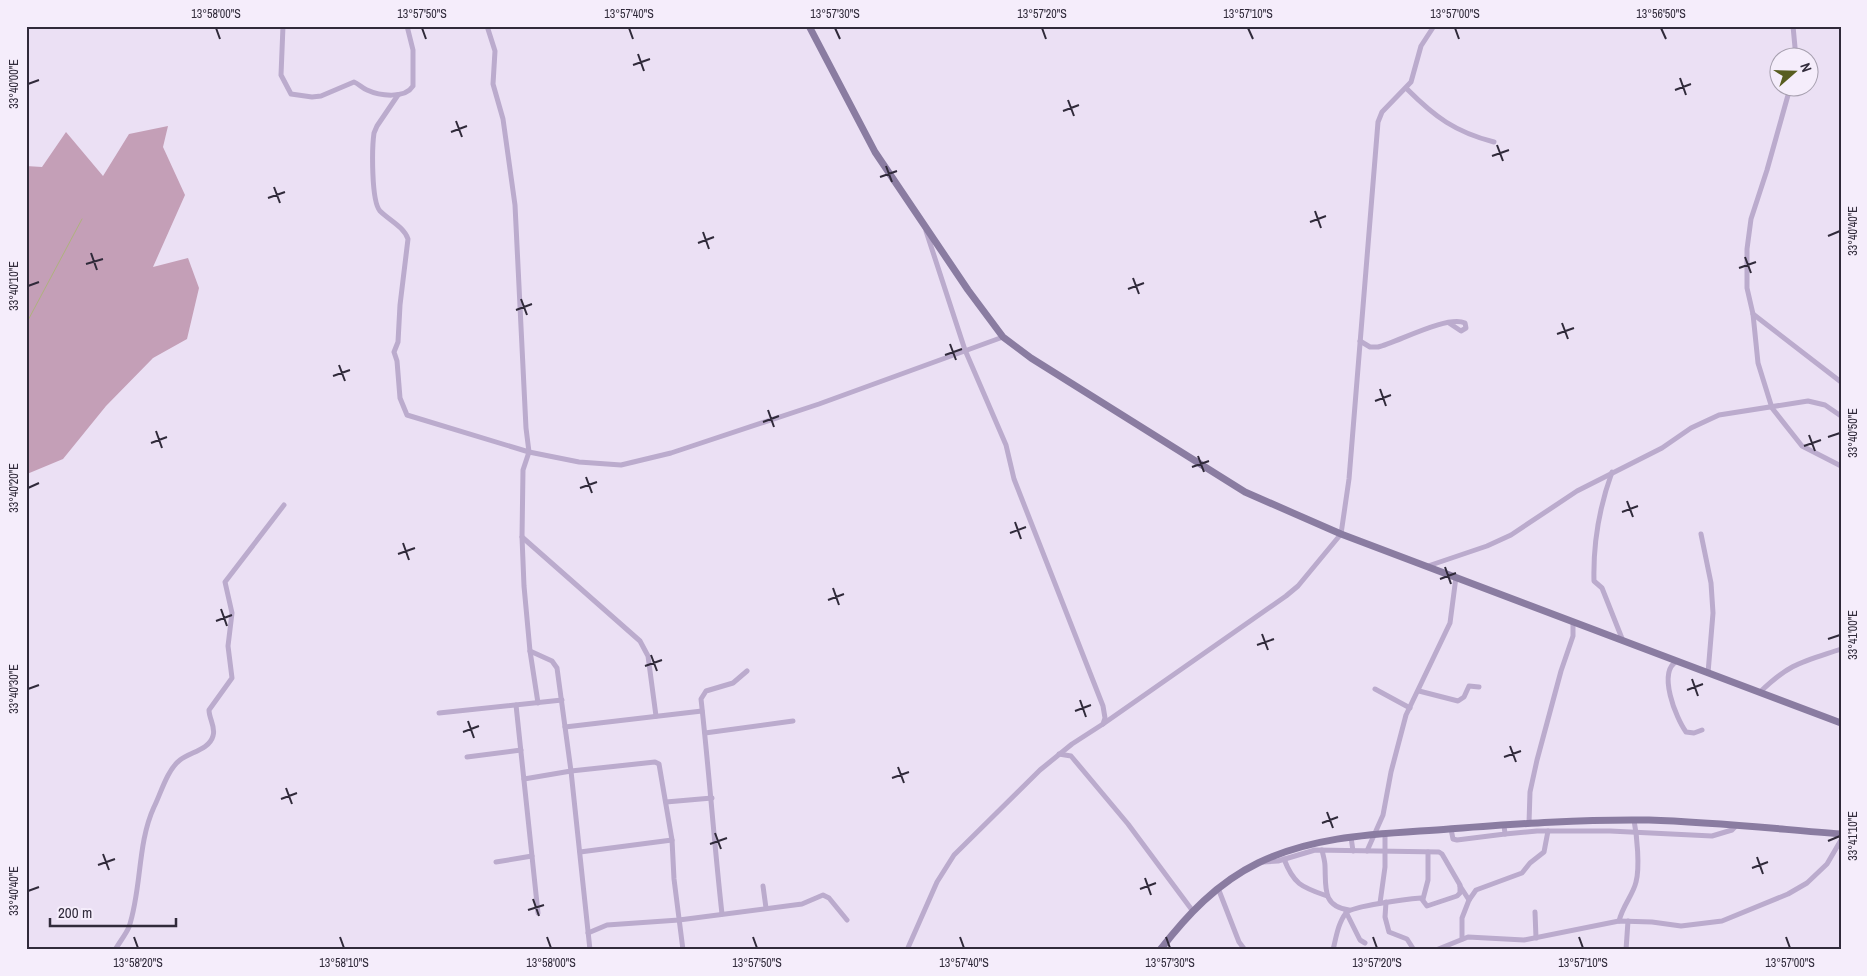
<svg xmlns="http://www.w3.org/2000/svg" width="1867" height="976" font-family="'Archivo Narrow',sans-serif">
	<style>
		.green { fill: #c49fb7 }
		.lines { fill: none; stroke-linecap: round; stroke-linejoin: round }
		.stream { stroke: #afb27e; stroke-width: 1 }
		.street { stroke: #bbabcd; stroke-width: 5 }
		.secondary { stroke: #8a7ca1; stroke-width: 7 }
		.ticks { fill: none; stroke: #302a3a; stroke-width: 2 }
		.neatline { fill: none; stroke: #302a3a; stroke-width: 2 }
		.ticks-label { font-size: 12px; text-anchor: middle; fill: #302a3a }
	</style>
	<rect width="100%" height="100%" fill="#ebe0f4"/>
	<path class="green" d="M168 126 163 147 185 195 153 267 188 258 199 288 187 339 153 358 106 406 63 459 27 474 26 166 42 167 66 132 103 176 129 134Z"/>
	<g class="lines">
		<path class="stream" d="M26 324 82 219"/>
		<g class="street">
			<path d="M283 26 281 75 291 94 312 97 321 96 354 82C359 84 362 88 367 90 380 96 405 99 413 86V50L407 26"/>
			<path d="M487 26 495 51 493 84 503 119 515 205 526 428 529 452 523 470 522 537 524 586 530 651 538 703"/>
			<path d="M1793 26 1796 58"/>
			<path d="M1790 88 1767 170 1751 219 1747 249V288L1753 314 1758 363 1772 408 1802 446 1841 466"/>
			<path d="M1407 89C1435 117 1455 132 1494 142"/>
			<path d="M398 95 377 126 374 133C372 147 371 201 380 211 389 220 404 227 408 239L400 305 398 342 394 352 397 361 400 398 407 415 529 452 579 462 621 465 671 453 819 404 1003 337"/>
			<path d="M1753 314 1841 382"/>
			<path d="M1360 341 1370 347H1378C1398 342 1447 315 1465 323L1466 328 1461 331 1449 323"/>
			<path d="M1612 472C1599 508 1593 543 1594 581L1602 588 1623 641"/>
			<path d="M1701 534 1711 583 1713 613 1708 673"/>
			<path d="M522 537 640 641 648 656 656 716"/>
			<path d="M1428 566 1487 546 1511 535 1577 491 1662 448 1691 428 1719 415 1808 401 1825 405 1841 416"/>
			<path d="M530 651 552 661 557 668 571 771 590 950"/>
			<path d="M1677 661C1657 672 1676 718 1686 732L1694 733 1702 730"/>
			<path d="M1375 689 1410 708"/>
			<path d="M1419 691 1458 701 1464 697 1469 686 1479 687"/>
			<path d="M1760 692C1790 663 1802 662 1841 649"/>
			<path d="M516 705 538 913"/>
			<path d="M439 713 562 700"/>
			<path d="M1103 724 1286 596 1298 586 1341 534 1349 479 1378 122 1382 112 1411 82 1421 46 1434 26"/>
			<path d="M565 727 702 711"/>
			<path d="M705 733 793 721"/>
			<path d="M1059 754 1071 756 1128 824 1192 910"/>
			<path d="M467 757 521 750"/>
			<path d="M524 779 571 771 655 762 659 764 672 840 674 879 683 950"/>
			<path d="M666 802 712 798"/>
			<path d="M1529 823 1530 792 1537 760 1561 671 1573 636V622"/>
			<path d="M1451 829 1453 839 1457 840 1505 834 1504 825"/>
			<path d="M1505 834 1537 831H1610L1712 836 1732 830 1736 826"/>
			<path d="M1351 837 1353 851"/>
			<path d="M1322 850C1323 855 1325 861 1325 866 1326 888 1322 906 1349 910"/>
			<path d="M1367 851 1383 815 1391 772 1406 715 1450 623 1456 577"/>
			<path d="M580 852 672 840"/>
			<path d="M1284 859C1294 885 1302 887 1327 896"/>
			<path d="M496 862 532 856"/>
			<path d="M1263 862 1278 861 1315 850 1439 852 1442 854 1460 885V893L1457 896 1427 906 1421 898C1409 899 1351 906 1346 913 1338 923 1336 938 1333 950"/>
			<path d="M763 886 766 908"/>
			<path d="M1460 886 1469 900"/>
			<path d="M1218 888 1239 942 1245 950"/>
			<path d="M1423 899 1428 880V852"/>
			<path d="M1386 902 1385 917 1389 932 1407 939 1414 950"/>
			<path d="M1380 903 1385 867V834"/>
			<path d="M1346 912 1360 940 1365 943"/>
			<path d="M1535 912 1536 938"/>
			<path d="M722 914C714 842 709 770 701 699L706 691 733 683 747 671"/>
			<path d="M1619 921C1623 905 1633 895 1636 882 1640 867 1637 836 1634 820"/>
			<path d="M588 933 607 925 679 920 802 904 823 895 829 898 847 920"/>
			<path d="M1462 939V918L1469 900 1476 890 1522 873 1530 863 1544 852 1548 831"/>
			<path d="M115 950C119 943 126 934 129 927 142 888 137 844 154 807 161 793 167 770 180 760 190 752 209 750 213 736 216 727 209 719 209 710L232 678 228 646 232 613 225 582 284 505"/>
			<path d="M907 950 937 882 954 855 1040 770 1072 744 1103 724 1105 718 1103 706 1014 479 1006 445 965 350 926 231"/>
			<path d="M1436 950 1468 937 1524 940 1619 921 1652 922 1681 926 1722 921 1788 894 1807 883 1827 864 1841 840"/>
			<path d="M1626 950 1628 921"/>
		</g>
		<g class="secondary">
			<path d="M809 26 875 152 968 290 1003 337 1031 358 1245 492 1341 534 1841 723"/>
			<path d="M1160 950C1187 915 1217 883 1258 863 1317 834 1385 834 1449 829 1516 824 1582 819 1649 820 1713 822 1777 829 1841 834"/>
		</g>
	</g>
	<path class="ticks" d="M216 28 220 39M422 28 426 39M629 28 633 39M835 28 840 39M1042 28 1046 39M1248 28 1253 39M1455 28 1459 39M1661 28 1666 39M638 54 644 71M633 65 650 59M1680 78 1686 95M28 84 39 80M1675 90 1691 84M1068 100 1074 116M1063 111 1079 105M456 121 462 137M451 132 467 126M1497 145 1503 161M1492 156 1509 150M886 166 892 182M880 177 897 171M274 187 280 203M268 198 285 192M1315 211 1321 228M1310 222 1326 216M703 232 709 249M1828 236 1840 231M698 243 714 237M91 253 97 270M1745 257 1751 273M86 264 103 259M1739 268 1756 262M1133 278 1139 294M28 286 39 282M1128 289 1144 283M521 299 527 315M516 310 532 304M1562 323 1568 339M1557 334 1574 328M950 344 956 360M945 355 962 349M339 365 345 381M333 376 350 370M1380 389 1386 406M1375 401 1391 395M768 410 774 427M763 422 779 416M156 431 162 448M1809 435 1815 451M1828 437 1840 433M151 443 167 437M1804 446 1821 440M1198 456 1204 472M1192 467 1209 461M586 477 592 493M28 488 39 483M580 488 597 482M1627 501 1633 517M1622 512 1638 506M1015 522 1021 539M1010 533 1026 527M403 543 409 560M398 554 415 548M1445 567 1451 584M1440 579 1456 573M833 588 839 605M828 600 844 594M221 609 227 626M216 621 232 615M1262 634 1268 650M1828 639 1840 635M1257 645 1274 639M651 655 657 671M645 666 662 660M1692 679 1698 696M28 689 39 685M1687 690 1703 684M1080 700 1086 717M1075 711 1091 705M468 721 474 738M463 732 479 726M1510 746 1516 762M1504 757 1521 751M898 767 904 783M892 778 909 772M286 788 292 804M281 799 297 793M1327 812 1333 828M1322 823 1338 817M715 833 721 849M1828 841 1840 836M710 844 727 838M103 854 109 870M1757 857 1763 874M98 865 115 859M1752 868 1768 862M1145 878 1151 895M1140 889 1156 883M28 891 39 887M533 899 539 916M528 910 544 905M134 937 138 948M340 937 344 948M547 937 551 948M753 937 757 948M960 937 964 948M1166 937 1170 948M1373 937 1377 948M1579 937 1583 948M1786 937 1790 948"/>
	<rect width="1867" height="976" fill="none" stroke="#f5edfb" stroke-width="55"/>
	<g transform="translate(1794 72) rotate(70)"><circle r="24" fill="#f5edfb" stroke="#a69fae"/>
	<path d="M0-4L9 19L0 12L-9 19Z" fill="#585d1f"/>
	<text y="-8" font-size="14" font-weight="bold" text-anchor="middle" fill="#302a3a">N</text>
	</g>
	<path d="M50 918v8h126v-8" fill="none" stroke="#302a3a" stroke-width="2.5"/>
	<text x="58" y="918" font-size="15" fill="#302a3a" stroke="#f5edfb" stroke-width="4" paint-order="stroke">200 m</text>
	<rect x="28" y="28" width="1812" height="920" class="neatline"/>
	<g class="ticks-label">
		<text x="216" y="18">13°58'00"S</text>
		<text x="422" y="18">13°57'50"S</text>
		<text x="629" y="18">13°57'40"S</text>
		<text x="835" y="18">13°57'30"S</text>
		<text x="1042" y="18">13°57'20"S</text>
		<text x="1248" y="18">13°57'10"S</text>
		<text x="1455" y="18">13°57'00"S</text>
		<text x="1661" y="18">13°56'50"S</text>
		<text transform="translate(14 84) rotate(-90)" y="4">33°40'00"E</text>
		<text transform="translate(1853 231) rotate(-90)" y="4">33°40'40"E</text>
		<text transform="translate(14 286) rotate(-90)" y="4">33°40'10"E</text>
		<text transform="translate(1853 433) rotate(-90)" y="4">33°40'50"E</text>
		<text transform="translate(14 488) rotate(-90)" y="4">33°40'20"E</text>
		<text transform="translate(1853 635) rotate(-90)" y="4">33°41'00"E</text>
		<text transform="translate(14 689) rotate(-90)" y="4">33°40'30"E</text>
		<text transform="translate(1853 836) rotate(-90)" y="4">33°41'10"E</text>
		<text transform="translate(14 891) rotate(-90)" y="4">33°40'40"E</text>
		<text x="138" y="967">13°58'20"S</text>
		<text x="344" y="967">13°58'10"S</text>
		<text x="551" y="967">13°58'00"S</text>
		<text x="757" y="967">13°57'50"S</text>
		<text x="964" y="967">13°57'40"S</text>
		<text x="1170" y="967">13°57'30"S</text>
		<text x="1377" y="967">13°57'20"S</text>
		<text x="1583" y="967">13°57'10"S</text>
		<text x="1790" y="967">13°57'00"S</text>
	</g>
</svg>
